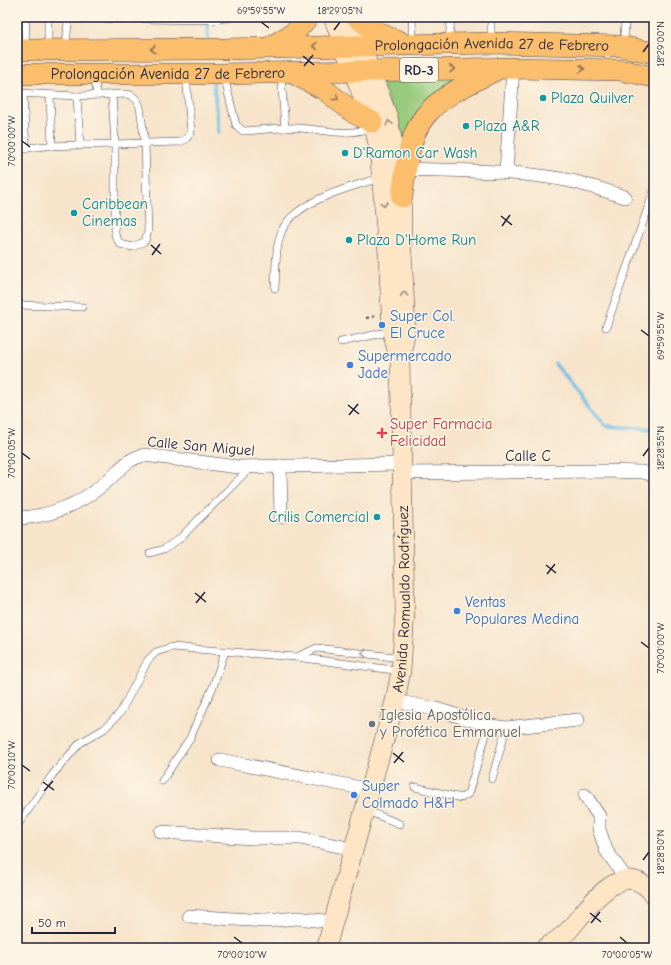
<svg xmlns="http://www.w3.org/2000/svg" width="671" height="965" font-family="'Comic Neue',sans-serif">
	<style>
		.green { fill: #98cb7c; stroke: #5d765c }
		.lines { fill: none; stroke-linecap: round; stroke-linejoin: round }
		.stream { stroke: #67bee4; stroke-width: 3.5 }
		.lane-casing { stroke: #423f51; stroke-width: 8 }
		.street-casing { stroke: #423f51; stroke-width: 14 }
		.secondary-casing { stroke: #423f51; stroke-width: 20 }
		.primary-casing { stroke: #423f51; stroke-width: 22 }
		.path { stroke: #423f51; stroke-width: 2; stroke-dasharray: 3 3; stroke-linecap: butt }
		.lane { stroke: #fff; stroke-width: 7 }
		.street { stroke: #fff; stroke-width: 13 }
		.secondary { stroke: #fde5c5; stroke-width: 19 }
		.primary { stroke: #fabe6d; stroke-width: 21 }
		.oneway { stroke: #8e7054 }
		.oneway2 { stroke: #9a8d87 }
		.oneway3 { stroke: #9c9ca7 }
		.ticks { fill: none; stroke: #22223b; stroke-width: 1.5 }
		.culture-dot { fill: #0f9aa8; stroke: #fcf5e5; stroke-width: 1.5 }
		.shop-dot { fill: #3f7fe0; stroke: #fcf5e5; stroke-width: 1.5 }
		.health-dot { fill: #e0444e; stroke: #fcf5e5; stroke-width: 1.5 }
		.worship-dot { fill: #6b7280; stroke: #fcf5e5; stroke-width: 1.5 }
		.labels { text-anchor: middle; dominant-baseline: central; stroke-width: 3; stroke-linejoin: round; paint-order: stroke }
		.shield { fill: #fcf5e5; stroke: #63616e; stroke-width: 1 }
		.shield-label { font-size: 14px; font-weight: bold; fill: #22223b }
		.street-label { font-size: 15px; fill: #22223b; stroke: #fcf5e5 }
		.culture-label { font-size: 15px; fill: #0d838f; stroke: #fcf5e5; text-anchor: start }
		.shop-label { font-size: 15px; fill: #366cbe; stroke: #fcf5e5; text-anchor: start }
		.health-label { font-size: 15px; fill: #be3a42; stroke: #fcf5e5; text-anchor: start }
		.worship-label { font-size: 15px; fill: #5b616d; stroke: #fcf5e5; text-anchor: start }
		.neatline { fill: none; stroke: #22223b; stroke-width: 1.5 }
		.ticks-label { font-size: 10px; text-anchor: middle; fill: #22223b }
	</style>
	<rect width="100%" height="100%" fill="#fcf5e5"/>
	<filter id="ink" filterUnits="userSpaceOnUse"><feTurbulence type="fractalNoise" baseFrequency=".025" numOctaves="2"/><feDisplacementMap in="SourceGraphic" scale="8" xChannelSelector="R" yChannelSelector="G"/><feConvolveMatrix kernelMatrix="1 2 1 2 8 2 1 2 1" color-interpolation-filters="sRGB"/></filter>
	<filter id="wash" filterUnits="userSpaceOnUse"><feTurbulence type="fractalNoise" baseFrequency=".012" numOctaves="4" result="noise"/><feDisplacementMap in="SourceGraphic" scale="16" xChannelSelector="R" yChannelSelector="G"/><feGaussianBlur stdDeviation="0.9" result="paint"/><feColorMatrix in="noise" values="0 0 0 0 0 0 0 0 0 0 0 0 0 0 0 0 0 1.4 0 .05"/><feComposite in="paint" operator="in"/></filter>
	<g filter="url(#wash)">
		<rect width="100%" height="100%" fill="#f7e4cb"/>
		<path class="green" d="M476 75 404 153 381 78Z"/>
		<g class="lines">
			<g class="stream">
				<path d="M207 20 209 42"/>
				<path d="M213 80 219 132"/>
				<path d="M555 364 606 426 654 429"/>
			</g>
		</g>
	</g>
	<g filter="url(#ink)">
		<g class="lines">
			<defs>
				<g id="lane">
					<path d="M412 17 413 44"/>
					<path d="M449 41 451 17"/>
					<path d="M491 41V17"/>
					<path d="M624 44 625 17"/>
					<path d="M25 48 26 17"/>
					<path d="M48 48V17"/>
					<path d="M66 48 68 21 74 18 214 20 232 17"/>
					<path d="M281 75 285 128"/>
					<path d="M94 76 97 95"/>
					<path d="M224 76 236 125 243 131C262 130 280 127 299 128 330 130 340 137 372 128"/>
					<path d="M17 93 77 96"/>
					<path d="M23 94 26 149"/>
					<path d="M50 95 52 146"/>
					<path d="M80 146 77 96 126 94 131 95 137 100 140 107 145 144 148 231 145 241 133 247 120 244 115 235V144L112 95"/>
					<path d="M17 149 46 146 180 142 186 139 191 132 186 76"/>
					<path d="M275 288C276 272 275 250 280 236 289 202 350 187 380 178"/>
					<path d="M17 305 82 307"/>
					<path d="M606 327 654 191"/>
					<path d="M341 342 392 331"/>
					<path d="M150 553 164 549 179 539 251 467"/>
					<path d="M297 657 317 648 402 658"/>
					<path d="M492 779 506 728"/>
					<path d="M162 781 190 738 213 687 225 651"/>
					<path d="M415 787 461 798 468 794 489 725"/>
					<path d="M365 810 400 824"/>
					<path d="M17 826 53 774 80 743 104 729 120 713 148 660 156 652 172 647 296 657 401 671"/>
				</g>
				<g id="street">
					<path d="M405 169C459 171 513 170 566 180 586 184 606 191 625 197"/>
					<path d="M506 172 513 68"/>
					<path d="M280 466 281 517"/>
					<path d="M402 473 604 471 642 472 654 475"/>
					<path d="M17 518C50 517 79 505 105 483 120 471 124 460 144 455L238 467 401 464"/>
					<path d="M395 701 436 709 491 726 506 728 578 720"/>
					<path d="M220 760 371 790"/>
					<path d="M585 795 599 816V829L606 850 627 880"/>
					<path d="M161 832 252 838H300L353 849"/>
					<path d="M189 916 266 921 297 918 333 922"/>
				</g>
				<g id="secondary">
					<path d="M333 17 374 127 379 149 388 254 392 331 398 355"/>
					<path id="s1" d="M326 948 395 701 401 671 405 612 400 360 406 330 402 252V197L388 117 350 17"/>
					<path d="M545 948C553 943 561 938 568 931 588 909 622 853 654 895"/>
				</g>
				<g id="primary">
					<path d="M357 17C370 29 382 36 399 41"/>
					<path d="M270 47 294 33 308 17"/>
					<path id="s2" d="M17 50 222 49 491 43 620 46 654 53"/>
					<path id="s3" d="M17 74H218L513 68 620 70 654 77"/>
					<path d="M294 74 325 90 354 113 372 122"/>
					<path d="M402 197C411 116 422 106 494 71"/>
				</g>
			</defs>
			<use href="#lane" class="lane-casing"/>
			<use href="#street" class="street-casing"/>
			<use href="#secondary" class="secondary-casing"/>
			<use href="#primary" class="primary-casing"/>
			<path class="path" d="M366 318 377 316"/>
			<use href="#lane" class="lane"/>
			<use href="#street" class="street"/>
			<use href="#secondary" class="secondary"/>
			<use href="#primary" class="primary"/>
		</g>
		<defs><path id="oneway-chevron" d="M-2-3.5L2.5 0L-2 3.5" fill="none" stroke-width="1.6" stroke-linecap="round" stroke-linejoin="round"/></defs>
		<g class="oneway">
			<use href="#oneway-chevron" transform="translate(315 46) rotate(178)"/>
			<use href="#oneway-chevron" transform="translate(153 49) rotate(180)"/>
			<use href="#oneway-chevron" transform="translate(452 69) rotate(-1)"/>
			<use href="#oneway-chevron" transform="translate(582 69) rotate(1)"/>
			<use href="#oneway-chevron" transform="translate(336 98) rotate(39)"/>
		</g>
		<g class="oneway2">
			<use href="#oneway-chevron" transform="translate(389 123) rotate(-104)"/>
			<use href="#oneway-chevron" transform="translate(384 204) rotate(85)"/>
			<use href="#oneway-chevron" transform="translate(404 294) rotate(-93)"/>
		</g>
		<use class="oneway3" href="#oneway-chevron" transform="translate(364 653) rotate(-173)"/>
	</g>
	<path class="ticks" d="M261 22 269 28M334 30 340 22M643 52 649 44M303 56 314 65M304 66 313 55M22 141 30 147M501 216 512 225M502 226 510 215M151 245 161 254M152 255 160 244M641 330 649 336M348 405 359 414M349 415 358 404M22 453 30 459M643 456 649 448M546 565 556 573M547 574 555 564M195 593 206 602M196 603 205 592M641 642 649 648M393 753 404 762M394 763 403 752M22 765 30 771M43 782 54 790M44 791 53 781M643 860 649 852M590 913 601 922M591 923 600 912M234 937 242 943M620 937 627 943"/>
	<g class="culture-dot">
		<circle cx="543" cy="98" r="4"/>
		<circle cx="466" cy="126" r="4"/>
		<circle cx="345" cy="153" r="4"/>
		<circle cx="74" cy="213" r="4"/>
		<circle cx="349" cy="240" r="4"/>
		<circle cx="377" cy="517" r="4"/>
	</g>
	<g class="shop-dot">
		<circle cx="382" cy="325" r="4"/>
		<circle cx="350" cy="365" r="4"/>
		<circle cx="457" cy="611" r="4"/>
		<circle cx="354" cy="795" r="4"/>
	</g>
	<path class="health-dot" d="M380 427h4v4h4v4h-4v4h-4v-4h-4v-4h4z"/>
	<circle class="worship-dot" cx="372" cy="724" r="4"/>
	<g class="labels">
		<rect class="shield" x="400" y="58" width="38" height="24" rx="3"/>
		<g class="shield-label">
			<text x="419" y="70">RD-3</text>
		</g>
		<g class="street-label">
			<text stroke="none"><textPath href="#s2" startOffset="475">Prolongación Avenida 27 de Febrero</textPath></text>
			<text stroke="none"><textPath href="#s3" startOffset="151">Prolongación Avenida 27 de Febrero</textPath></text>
			<text transform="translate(201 446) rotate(5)">Calle San Miguel</text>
			<text x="528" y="456">Calle C</text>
			<text stroke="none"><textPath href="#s1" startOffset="359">Avenida Romualdo Rodríguez</textPath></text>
		</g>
		<g class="culture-label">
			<text x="551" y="98">Plaza Quilver</text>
			<text x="474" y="126">Plaza A&amp;R</text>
			<text x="353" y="153">D'Ramon Car Wash</text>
			<text x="82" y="204">Caribbean<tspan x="82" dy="17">Cinemas</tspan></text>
			<text x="357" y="240">Plaza D'Home Run</text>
			<text x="369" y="517" text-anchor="end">Crilis Comercial</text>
		</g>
		<g class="shop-label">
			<text x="390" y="316">Super Col.<tspan x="390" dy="17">El Cruce</tspan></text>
			<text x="358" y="356">Supermercado<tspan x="358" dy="17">Jade</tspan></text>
			<text x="465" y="602">Ventas<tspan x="465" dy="17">Populares Medina</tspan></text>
			<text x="362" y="786">Super<tspan x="362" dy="17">Colmado H&amp;H</tspan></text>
		</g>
		<g class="health-label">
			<text x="390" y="424">Super Farmacia<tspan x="390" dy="17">Felicidad</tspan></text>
		</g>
		<g class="worship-label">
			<text x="380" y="715">Iglesia Apostólica<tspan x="380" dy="17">y Profética Emmanuel</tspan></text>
		</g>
	</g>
	<rect width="671" height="965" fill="none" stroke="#fcf5e5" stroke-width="44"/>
	<path d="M32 927v6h83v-6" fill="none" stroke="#22223b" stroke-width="2"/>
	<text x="38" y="927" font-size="12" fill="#22223b" stroke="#fcf5e5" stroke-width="3" paint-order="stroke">50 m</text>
	<rect x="22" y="22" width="627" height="921" class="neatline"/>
	<g class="ticks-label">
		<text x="261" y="14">69°59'55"W</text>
		<text x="340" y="14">18°29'05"N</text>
		<text transform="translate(660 44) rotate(-90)" y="4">18°29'00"N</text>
		<text transform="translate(11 141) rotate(-90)" y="4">70°00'00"W</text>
		<text transform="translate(660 336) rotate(-90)" y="4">69°59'55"W</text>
		<text transform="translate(660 448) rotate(-90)" y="4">18°28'55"N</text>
		<text transform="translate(11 453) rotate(-90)" y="4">70°00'05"W</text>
		<text transform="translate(660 648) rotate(-90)" y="4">70°00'00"W</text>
		<text transform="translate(11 765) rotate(-90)" y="4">70°00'10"W</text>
		<text transform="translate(660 852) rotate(-90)" y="4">18°28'50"N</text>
		<text x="242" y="958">70°00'10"W</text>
		<text x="627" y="958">70°00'05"W</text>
	</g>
</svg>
